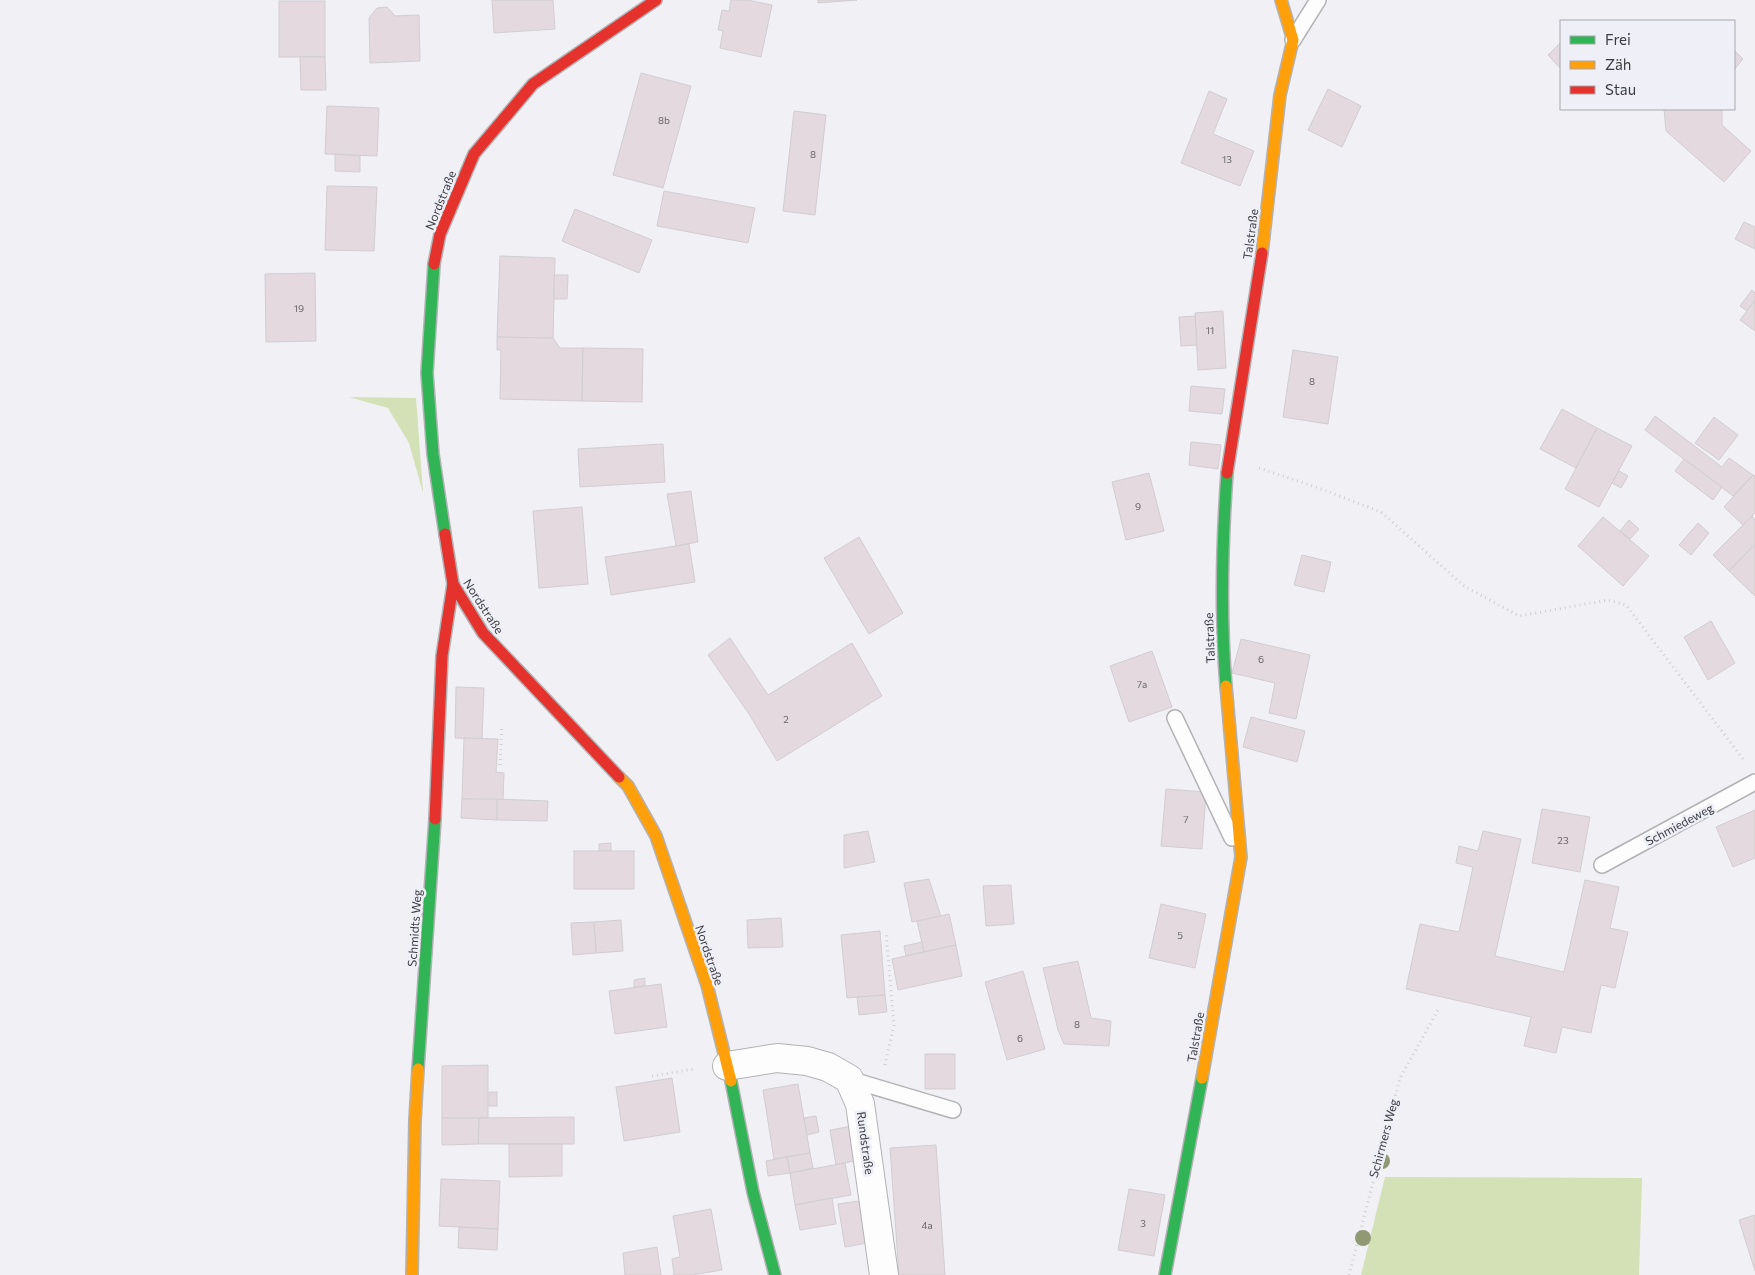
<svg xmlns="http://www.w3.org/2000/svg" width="1755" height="1275" font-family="Commissioner,sans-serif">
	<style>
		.green { fill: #d4e0b5 }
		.building { fill: #e4d9de; stroke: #d0ced1 }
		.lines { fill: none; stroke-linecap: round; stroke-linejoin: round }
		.lane-casing { stroke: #b2b2b5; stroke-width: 18 }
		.street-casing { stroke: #b2b2b5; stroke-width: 30 }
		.fast-casing { stroke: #b2b2b5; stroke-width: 14 }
		.slow-casing { stroke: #b2b2b5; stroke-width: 14 }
		.jam-casing { stroke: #b2b2b5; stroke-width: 14 }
		.path { stroke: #d1d1d3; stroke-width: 3; stroke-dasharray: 1 4; stroke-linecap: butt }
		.lane { stroke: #fdfdfe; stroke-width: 15 }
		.street { stroke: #fdfdfe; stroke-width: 28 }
		.fast { stroke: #30b455; stroke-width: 11 }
		.slow { stroke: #ff9f0a; stroke-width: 11 }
		.jam { stroke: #e5322d; stroke-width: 11 }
		.tree { fill: #919974 }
		.labels { text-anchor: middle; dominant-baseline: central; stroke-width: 5; stroke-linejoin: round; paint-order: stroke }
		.number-label { font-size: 10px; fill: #686569 }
		.street-label { font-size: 12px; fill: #3c3c40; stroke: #eeeff7 }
	</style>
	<rect width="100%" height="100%" fill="#f0f0f5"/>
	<g class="green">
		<path d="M349 397 416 398 423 493 409 443 388 408Z"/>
		<path d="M1385 1177 1642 1178 1639 1275H1361Z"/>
	</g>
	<g class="building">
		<path d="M492 0H553L555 29 494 33Z"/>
		<path d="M731 0H747L772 5 761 57 720 48 723 31 718 30 722 10 729 11Z"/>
		<path d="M818 0H857L818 3Z"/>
		<rect x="279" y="1" width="46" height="56"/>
		<path d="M387 7 395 16 419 15 420 61 370 63 369 18 377 8Z"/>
		<path d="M1561 42V69L1548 55Z"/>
		<path d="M1734 50 1743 59 1734 70Z"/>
		<path d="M300 57H325L326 90H301Z"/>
		<path d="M641 73 691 86 663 188 613 175Z"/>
		<path d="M1328 89 1361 106 1342 147 1308 130Z"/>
		<path d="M1209 91 1227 99 1213 134 1254 151 1240 186 1181 163Z"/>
		<path d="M327 106 379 108 377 156 325 154Z"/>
		<path d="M1664 109H1722V125L1751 151 1724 182 1666 131Z"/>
		<path d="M794 111 826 115 815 215 783 211Z"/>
		<path d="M335 154 360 156V172L335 171Z"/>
		<path d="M327 186 377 187 374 251 325 250Z"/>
		<path d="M664 191 755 208 748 243 657 226Z"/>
		<path d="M575 209 652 240 639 273 562 241Z"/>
		<path d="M1744 222 1755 227V249L1735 239Z"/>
		<path d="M500 256 555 258 553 338 497 337Z"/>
		<path d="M315 273 316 341 266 342 265 274Z"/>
		<path d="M554 275H568L567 299H554Z"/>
		<path d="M1752 290 1755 293V300L1747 311 1740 306Z"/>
		<path d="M1755 300V331L1740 320Z"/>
		<path d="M1223 311 1226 368 1198 370 1195 313Z"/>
		<path d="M1195 316 1197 345 1181 346 1179 317Z"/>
		<path d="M497 337 553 338 560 348H583L582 401 500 399 501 350H497Z"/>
		<path d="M583 348 643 349 642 402 582 401Z"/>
		<path d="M1293 350 1338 357 1328 424 1283 417Z"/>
		<path d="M1191 386 1225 389 1222 414 1189 411Z"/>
		<path d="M1562 409 1597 428 1576 468 1540 449Z"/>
		<path d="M1655 416 1722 467 1729 458 1753 475 1733 496 1645 430Z"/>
		<path d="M1714 417 1738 435 1719 460 1695 443Z"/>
		<path d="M1597 428 1632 446 1599 507 1565 489Z"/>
		<path d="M1191 442 1221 445 1218 469 1189 465Z"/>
		<path d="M663 444 665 482 580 487 578 449Z"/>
		<path d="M1684 459 1722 487 1713 500 1675 471Z"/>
		<path d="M1619 471 1628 476 1621 488 1612 483Z"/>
		<path d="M1149 473 1164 531 1126 540 1112 482Z"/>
		<path d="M1753 475 1755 476V513L1743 525 1724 507Z"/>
		<path d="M691 491 698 542 676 546 667 494Z"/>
		<path d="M582 507 588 584 539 588 533 511Z"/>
		<path d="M1752 516 1755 520V544L1729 571 1713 555Z"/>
		<path d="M1603 517 1649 556 1623 586 1578 546Z"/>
		<path d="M1629 520 1639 529 1630 539 1620 531Z"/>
		<path d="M1698 523 1709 533 1691 555 1679 545Z"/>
		<path d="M859 537 903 613 869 634 824 558Z"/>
		<path d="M689 544 695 582 611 595 605 557Z"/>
		<path d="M1755 544V596L1729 571Z"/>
		<path d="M1302 555 1331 562 1324 592 1294 585Z"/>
		<path d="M1711 621 1735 663 1708 680 1684 637Z"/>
		<path d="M730 638 768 695 852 643 882 696 777 761 749 714 708 655Z"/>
		<path d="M1241 639 1310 655 1296 719 1269 713 1275 683 1232 673Z"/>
		<path d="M1152 651 1172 707 1129 722 1110 666Z"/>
		<path d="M456 687 484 688 482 739 455 738Z"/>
		<path d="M1251 717 1305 731 1297 762 1243 747Z"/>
		<path d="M464 738 498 739 496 772 504 773 503 800 462 799Z"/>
		<path d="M1166 789 1206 792 1202 849 1161 846Z"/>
		<path d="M462 799H497V820L461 818Z"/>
		<path d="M497 799 548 801 547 821 497 820Z"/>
		<path d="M1542 809 1590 817 1580 872 1532 863Z"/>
		<path d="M1755 810V858L1733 867 1716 827Z"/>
		<path d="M868 831 875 862 844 868V835Z"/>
		<path d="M1483 831 1521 839 1495 956 1564 972 1585 880 1619 887 1610 928 1628 932 1615 988 1601 985 1591 1033 1562 1027 1556 1053 1524 1046 1531 1017 1406 989 1420 924 1459 932 1473 867 1456 863 1459 846 1478 851Z"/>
		<path d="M611 843V851H599V844Z"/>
		<rect x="574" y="851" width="60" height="38"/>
		<path d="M929 879 941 917 912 922 904 883Z"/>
		<path d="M1011 885 1014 924 986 926 983 886Z"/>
		<path d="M1161 904 1206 914 1195 968 1149 958Z"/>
		<path d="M949 914 956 945 924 952 917 921Z"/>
		<path d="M781 918 783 947 748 948 747 920Z"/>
		<path d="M621 920 623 951 596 953 594 922Z"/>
		<path d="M594 922 596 953 573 955 571 923Z"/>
		<path d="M880 931 885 995 847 998 841 935Z"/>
		<path d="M922 942 924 952 906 956 904 946Z"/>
		<path d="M956 945 962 976 898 990 892 959Z"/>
		<path d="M1078 961 1091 1018 1111 1021 1109 1046 1064 1044 1058 1030 1043 968Z"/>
		<path d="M1023 971 1045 1049 1007 1060 985 982Z"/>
		<path d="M645 978V986L634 987V980Z"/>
		<path d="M661 984 667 1027 615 1034 609 991Z"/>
		<path d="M885 995 887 1012 859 1015 857 997Z"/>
		<rect x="925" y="1054" width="30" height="35"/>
		<path d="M488 1065V1118H442V1066Z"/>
		<path d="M672 1078 680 1132 624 1141 616 1087Z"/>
		<path d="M798 1084 810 1153 774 1159 763 1090Z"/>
		<rect x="489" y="1092" width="8" height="14"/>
		<path d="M816 1116 819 1132 807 1135 804 1118Z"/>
		<path d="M574 1117V1144H478L479 1118Z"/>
		<path d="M442 1118H479L478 1144 442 1145Z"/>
		<path d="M852 1126 858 1160 836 1165 830 1130Z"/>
		<path d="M509 1144H562V1176L509 1177Z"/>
		<path d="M936 1145 945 1275H899L890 1148Z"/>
		<path d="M810 1153 813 1168 790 1173 787 1157Z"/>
		<path d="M787 1157 790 1173 768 1176 766 1161Z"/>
		<path d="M845 1163 851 1195 795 1205 790 1173Z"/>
		<path d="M441 1179 500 1181 498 1229 439 1226Z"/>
		<path d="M1129 1189 1165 1195 1154 1256 1118 1250Z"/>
		<path d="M832 1198 836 1224 800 1230 795 1205Z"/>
		<path d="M866 1200 873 1242 845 1247 838 1204Z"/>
		<path d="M711 1209 722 1270 692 1275H674L672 1259 680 1257 673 1216Z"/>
		<path d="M1755 1215V1271L1739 1220Z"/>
		<path d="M459 1227 498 1229 497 1250 458 1248Z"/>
		<path d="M657 1247 661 1275H625L623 1253Z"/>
	</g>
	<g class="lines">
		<defs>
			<g id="lane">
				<path d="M1293 40 1318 0"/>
				<path d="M1175 718 1232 838"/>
				<path d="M1602 865 1755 782"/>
				<path d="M849 1079 953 1110"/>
			</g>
			<path id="street" d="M727 1066 777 1058 807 1061 828 1067 849 1079 860 1104 884 1275"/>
			<g id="fast">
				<path d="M434 264 427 373 433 454 445 534"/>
				<path d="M1226 686C1220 614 1222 544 1227 473"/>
				<path d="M418 1069 435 819"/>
				<path d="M731 1081 753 1192 775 1275"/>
				<path d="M1165 1275 1202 1078"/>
			</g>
			<g id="slow">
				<path d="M1262 253 1280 95 1293 40 1281 0"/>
				<path d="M619 777 628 786 656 836 707 985 731 1081"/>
				<path d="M1202 1078 1241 857 1226 686"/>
				<path d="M412 1275 415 1120 418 1069"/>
			</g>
			<g id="jam">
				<path d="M434 264 440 234 474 154 533 84 656 0"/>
				<path d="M1227 473 1262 253"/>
				<path d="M445 534 453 584 483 633 619 777"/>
				<path d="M435 819 442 656 453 584"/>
			</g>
		</defs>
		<use href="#lane" class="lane-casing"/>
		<use href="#street" class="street-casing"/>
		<use href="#fast" class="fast-casing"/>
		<use href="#slow" class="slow-casing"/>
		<use href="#jam" class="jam-casing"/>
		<g class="path">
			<path d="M1259 468 1316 487 1381 512 1464 586 1519 616 1608 600 1626 605 1743 759"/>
			<path d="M500 765 502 726"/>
			<path d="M885 1065 894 1025 886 932"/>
			<path d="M652 1076 694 1069"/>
			<path d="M1349 1275 1400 1078 1438 1010"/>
		</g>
		<use href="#lane" class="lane"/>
		<use href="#street" class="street"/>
		<use href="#fast" class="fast"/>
		<use href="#slow" class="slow"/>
		<use href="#jam" class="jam"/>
	</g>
	<g class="tree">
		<circle cx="1382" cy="1161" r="8"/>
		<circle cx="1363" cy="1238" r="8"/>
	</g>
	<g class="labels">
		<g class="number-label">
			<text x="664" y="120">8b</text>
			<text x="813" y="154">8</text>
			<text x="1227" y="159">13</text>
			<text x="299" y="308">19</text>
			<text x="1210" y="330">11</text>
			<text x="1312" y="381">8</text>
			<text x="1138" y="506">9</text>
			<text x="1261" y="659">6</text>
			<text x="1142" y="684">7a</text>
			<text x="786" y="719">2</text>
			<text x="1186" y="819">7</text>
			<text x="1563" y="840">23</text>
			<text x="1180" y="935">5</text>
			<text x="1077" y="1024">8</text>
			<text x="1020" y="1038">6</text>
			<text x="1143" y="1223">3</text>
			<text x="927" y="1225">4a</text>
		</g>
		<g class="street-label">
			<text transform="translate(440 200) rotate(-68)">Nordstraße</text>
			<text transform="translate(1250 234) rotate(-82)">Talstraße</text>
			<text transform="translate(484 606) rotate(57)">Nordstraße</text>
			<text transform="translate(1209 638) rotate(-92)">Talstraße</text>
			<text transform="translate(1679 824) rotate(-28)">Schmiedeweg</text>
			<text transform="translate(414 928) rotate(-86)">Schmidts Weg</text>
			<text transform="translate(710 955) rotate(71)">Nordstraße</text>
			<text transform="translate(1195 1037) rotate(-80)">Talstraße</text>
			<text transform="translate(1383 1138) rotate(-75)">Schirmers Weg</text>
			<text transform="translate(866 1143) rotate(82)">Rundstraße</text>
		</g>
	</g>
	<rect x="1560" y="20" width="175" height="90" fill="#eeeff7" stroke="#a7a7ae"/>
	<rect x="1570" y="36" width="25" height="8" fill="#30b455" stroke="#a7a7ae"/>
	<text x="1605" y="45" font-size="15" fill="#3c3c40">Frei</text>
	<rect x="1570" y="61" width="25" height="8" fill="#ff9f0a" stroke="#a7a7ae"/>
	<text x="1605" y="70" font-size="15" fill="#3c3c40">Zäh</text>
	<rect x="1570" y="86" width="25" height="8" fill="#e5322d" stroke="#a7a7ae"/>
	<text x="1605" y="95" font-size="15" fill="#3c3c40">Stau</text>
</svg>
